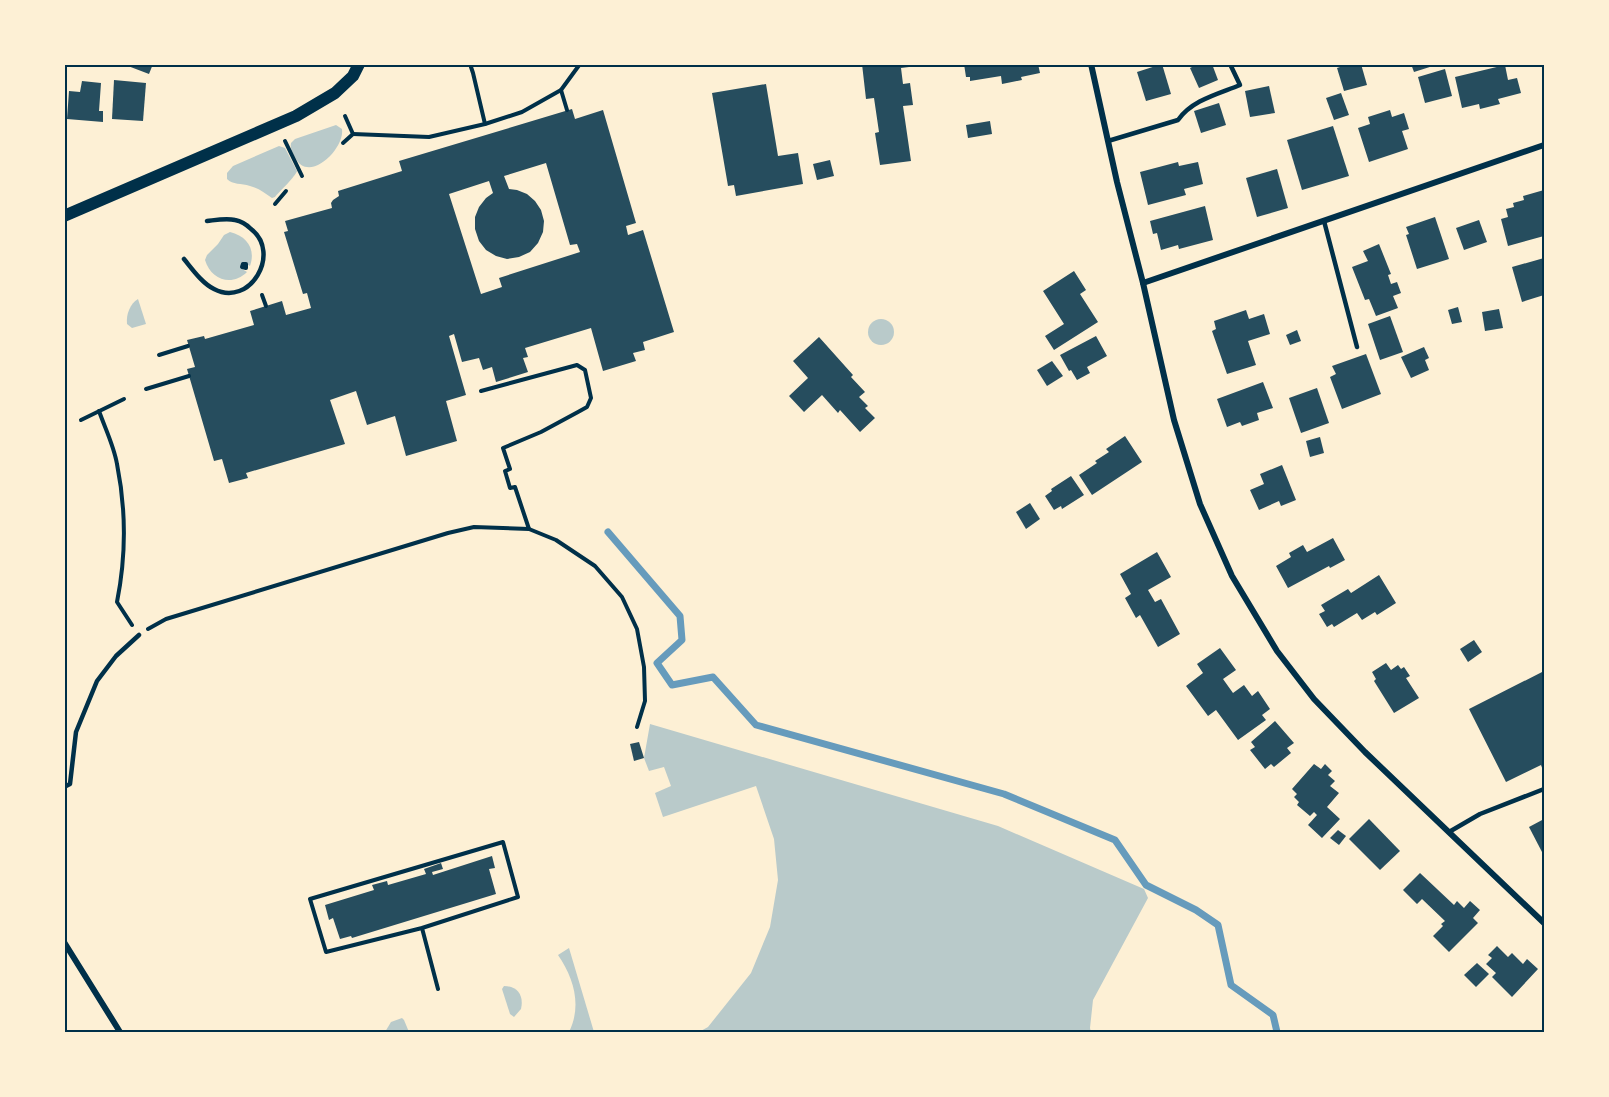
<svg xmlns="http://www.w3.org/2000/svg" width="1609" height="1097" font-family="'IBM Plex Sans',sans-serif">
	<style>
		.green { fill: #b9caca }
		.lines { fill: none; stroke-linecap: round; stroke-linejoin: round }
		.stream { stroke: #669bbc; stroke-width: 7 }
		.building { fill: #264d5e; fill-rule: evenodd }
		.path { stroke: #003049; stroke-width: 4 }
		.service { stroke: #003049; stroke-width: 4.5 }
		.minor { stroke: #003049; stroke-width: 6 }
		.secondary { stroke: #003049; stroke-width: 12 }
		.neatline { fill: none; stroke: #003049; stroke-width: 2 }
	</style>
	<rect width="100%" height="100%" fill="#fdf0d5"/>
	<g class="green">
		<path d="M336 125 342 129C345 149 308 185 295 157 292 151 290 148 291 143L295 139Z"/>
		<path d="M279 146 285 148 297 171C295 177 281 190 275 197L272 198C265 193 258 188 250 186 241 183 233 185 227 179V173L233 166Z"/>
		<path d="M230 232C247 236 256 249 250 266L245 263 242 269 247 272C232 287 211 280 205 260L207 255 218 244 224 235Z"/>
		<path d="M138 299 146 324 132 328 127 324C126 314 130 304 138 299Z"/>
		<circle cx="881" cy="332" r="13"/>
		<path d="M650 724 998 826 1144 889 1148 898 1093 1000 1090 1028 1091 1032H699L708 1027 751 973 770 927 778 880 774 839 756 786 663 817 655 793 671 786 664 767 649 771 644 758Z"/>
		<path d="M569 948 594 1032H569C582 1006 574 978 558 955Z"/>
		<path d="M504 986C518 986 524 996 521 1009L514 1017 510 1014 502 989Z"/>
		<path d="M402 1018 404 1020 409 1032H385L391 1022Z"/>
	</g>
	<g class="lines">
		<path class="stream" d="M608 532 680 616 682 640 657 663 672 685 713 677 756 725 1004 794 1115 840 1146 885 1196 910 1218 925 1231 985 1273 1015 1277 1032"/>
	</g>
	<g class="building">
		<path d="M129 64H153L149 74 128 66Z"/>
		<path d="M862 64H909V67L901 68 903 84 910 83 913 105 903 106 911 161 880 165 875 133 879 132 874 98 866 99Z"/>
		<path d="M964 64H1038L1040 73 1021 77 1022 80 1002 84 1001 76 970 81V77H966Z"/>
		<path d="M1162 64 1171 94 1146 101 1137 72Z"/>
		<path d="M1198 64H1212L1218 80 1199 88 1190 68Z"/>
		<path d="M1349 64H1361L1367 85 1344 91 1337 68Z"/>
		<path d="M1411 64H1436V65L1414 72Z"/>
		<path d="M1505 65 1508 80 1517 78 1521 93 1498 99 1500 104 1480 109 1479 104 1462 108 1455 77Z"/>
		<path d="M1445 69 1452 96 1425 103 1418 77Z"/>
		<path d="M114 80 146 83 143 121 112 119Z"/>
		<path d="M82 81 101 83 99 111H103V122L67 119 69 91 80 92Z"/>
		<path d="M766 84 778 156 798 153 803 184 736 196 734 185 728 186 712 93Z"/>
		<path d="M1269 86 1275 113 1250 117 1245 91Z"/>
		<path d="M1341 93 1349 115 1334 120 1326 98Z"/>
		<path d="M1219 103 1226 125 1201 133 1194 111Z"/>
		<path d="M572 109 575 119 603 110 636 223 626 226 628 235 643 230 674 332 643 342 645 350 633 353 636 361 603 371 591 328 525 348 528 357 523 358 528 372 496 382 492 367 483 370 479 358 462 362 454 334 449 336 466 395 446 401 457 441 406 456 395 416 367 425 356 391 330 400 345 444 246 473 248 478 229 483 222 459 214 461 187 369 195 367 187 340 204 336 205 339 254 325 250 311 282 301 286 315 311 308 307 293 303 294 284 232 288 231 285 221 332 208 331 203 333 200 339 196 338 191 402 171 399 161ZM546 163 570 245 577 244 580 252 499 278 502 287 481 294 449 194 489 181 493 193 486 198 479 207 475 217V229L479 241 486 250 496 256 507 259 519 257 530 252 538 243 543 232 544 221 541 210 535 201 527 194 517 190 509 189 504 176Z"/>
		<path d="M1390 110 1392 117 1404 113 1409 129 1402 131 1408 149 1369 162 1358 128 1370 124 1368 117Z"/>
		<path d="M990 121 992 134 968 138 966 125Z"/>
		<path d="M1333 126 1349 176 1302 190 1287 140Z"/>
		<path d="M830 160 834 176 817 180 813 164Z"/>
		<path d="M1178 162 1179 166 1198 162 1203 184 1184 189 1186 195 1148 205 1140 172Z"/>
		<path d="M1277 169 1288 208 1257 217 1246 178Z"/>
		<path d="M1544 190V236L1508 246 1501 219 1508 217 1506 209 1514 207 1513 203 1524 200 1523 196Z"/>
		<path d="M1205 206 1213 240 1179 249 1178 245 1161 250 1157 233 1153 234 1150 221Z"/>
		<path d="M1435 217 1449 259 1417 269 1406 235 1409 234 1406 227Z"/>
		<path d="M1479 220 1487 242 1464 250 1456 228Z"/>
		<path d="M1379 244 1391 274 1388 275 1391 284 1397 282 1401 293 1393 296 1398 308 1376 316 1369 299 1365 300 1352 267 1368 261 1363 251Z"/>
		<path d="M1544 258V295L1522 302 1512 267Z"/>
		<path d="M1074 271 1086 290 1080 294 1098 322 1054 350 1045 336 1064 324 1043 291Z"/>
		<path d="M1458 307 1462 322 1452 324 1448 310Z"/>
		<path d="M1499 309 1503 328 1485 331 1482 312Z"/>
		<path d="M1246 310 1249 319 1264 314 1270 334 1248 341 1256 365 1227 374 1212 331 1216 329 1214 321Z"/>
		<path d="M1390 316 1403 352 1380 360 1368 324Z"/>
		<path d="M1297 330 1301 341 1290 345 1286 335Z"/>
		<path d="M1096 336 1107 356 1087 367 1090 373 1077 380 1071 370 1069 371 1060 355Z"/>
		<path d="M819 337 853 375 851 377 865 392 859 397 868 406 865 408 875 418 860 432 840 410 838 413 822 395 804 412 789 396 808 378 793 361Z"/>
		<path d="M1424 347 1429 358 1425 360 1429 370 1411 378 1401 357Z"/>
		<path d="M1366 354 1381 394 1342 409 1330 377 1336 374 1332 366Z"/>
		<path d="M1052 361 1063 376 1047 386 1037 370Z"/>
		<path d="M1263 382 1273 408 1257 413 1259 420 1242 426 1240 422 1227 427 1217 399Z"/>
		<path d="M1317 388 1329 423 1301 433 1289 398Z"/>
		<path d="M1125 436 1142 462 1092 495 1079 475 1097 463 1095 461 1109 452 1106 449Z"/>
		<path d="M1320 437 1324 453 1310 457 1306 441Z"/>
		<path d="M1282 465 1296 500 1281 506 1279 501 1259 510 1250 490 1264 484 1260 474Z"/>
		<path d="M1071 476 1084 495 1062 509 1061 506 1054 510 1045 496 1052 491 1051 489Z"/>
		<path d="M1030 503 1040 519 1026 529 1016 512Z"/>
		<path d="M1333 538 1345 560 1330 568 1329 566 1288 588 1276 566 1291 557 1289 553 1303 545 1307 552Z"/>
		<path d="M1157 552 1171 577 1148 590 1155 602 1161 599 1180 634 1158 647 1140 615 1136 618 1125 598 1131 594 1120 574Z"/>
		<path d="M1379 575 1396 603 1377 615 1375 612 1362 620 1357 613 1334 627 1332 624 1327 627 1319 614 1325 611 1321 605 1348 589 1351 593Z"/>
		<path d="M1474 640 1482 652 1468 662 1460 649Z"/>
		<path d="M1220 648 1236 670 1223 679 1233 693 1244 685 1252 696 1258 691 1270 709 1262 715 1266 720 1238 740 1216 710 1208 716 1186 686 1203 673 1197 664Z"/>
		<path d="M1386 663 1391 670 1398 665 1401 669 1404 667 1410 676 1406 678 1419 698 1394 713 1374 681 1376 679 1372 672Z"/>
		<path d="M1544 671V773L1541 765 1506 782 1469 709Z"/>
		<path d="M1275 721 1294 743 1287 748 1291 753 1274 767 1271 764 1265 769 1250 750 1255 747 1251 742Z"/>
		<path d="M639 742 644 758 634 761 630 744Z"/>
		<path d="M1314 764 1321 769 1325 764 1332 771 1328 775 1335 781 1330 786 1339 793 1327 807 1340 819 1322 838 1308 825 1317 815 1314 812 1310 816 1297 805 1299 802 1294 797 1297 794 1292 789Z"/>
		<path d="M1369 819 1400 851 1380 870 1349 839Z"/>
		<path d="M1544 819V850L1542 852 1529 827Z"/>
		<path d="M1338 830 1346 836 1339 845 1330 838Z"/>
		<path d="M492 856 495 868 489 869 496 894 352 938 351 936 340 939 333 918 329 920 325 905 374 890 372 885 387 881 388 885 426 874 424 869 441 863 443 869 432 872 433 875Z"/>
		<path d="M1420 873 1454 905 1457 901 1464 908 1470 901 1480 910 1473 918 1478 923 1449 952 1433 936 1443 926 1441 924 1445 921 1422 899 1417 904 1403 890Z"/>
		<path d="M1497 946 1508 957 1512 953 1523 964 1527 959 1538 969 1512 997 1492 977 1496 973 1486 964 1492 958 1488 955Z"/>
		<path d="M1477 963 1489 974 1476 987 1464 975Z"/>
	</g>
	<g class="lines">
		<g class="path">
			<path d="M470 64 473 73 485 124"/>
			<path d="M561 90 567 110"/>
			<path d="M353 134 429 137 485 124 522 112 561 90 580 64"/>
			<path d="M285 141 302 176"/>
			<path d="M343 143 353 134 345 116"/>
			<path d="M275 204 286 191"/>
			<path d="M243 264H246V268L242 267Z"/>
			<path d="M262 295 266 306"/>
			<path d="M159 355 188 346"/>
			<path d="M146 389 189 376"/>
			<path d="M481 391 577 365 585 370 591 398 587 407 578 412 541 432 503 448 510 469 505 471 510 488 515 487 529 529"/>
			<path d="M99 411C105 428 114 446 117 464 126 509 126 557 117 602L132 625"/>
			<path d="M81 420 124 399"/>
			<path d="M148 629 166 619 448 533 474 527 529 529 556 540 595 566 622 597 637 629 644 667 645 701 637 727"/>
			<path d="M422 928 518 897 503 842 310 899 326 952 422 928 438 989"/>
		</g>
		<g class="service">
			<path d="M1108 141 1178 120C1192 100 1218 94 1240 85L1230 64"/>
			<path d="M1324 221 1357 347"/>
			<path d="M184 259C193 270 202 283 214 289 250 308 282 253 251 229 247 225 241 221 235 220 226 218 216 220 207 221"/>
			<path d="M64 787 70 784 76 732 97 681 116 656 139 635"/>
			<path d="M1449 832 1480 814 1544 789"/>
		</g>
		<g class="minor">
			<path d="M1091 64 1117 182 1143 283 1174 420 1200 504 1232 576 1277 651 1314 699 1365 752 1544 923"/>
			<path d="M1143 283 1544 145"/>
			<path d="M64 942 120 1032"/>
		</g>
		<path class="secondary" d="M64 216 296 116 335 93 353 76 359 64"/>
	</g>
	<rect width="1609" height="1097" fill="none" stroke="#fdf0d5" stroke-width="132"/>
	<rect x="66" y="66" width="1477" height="965" class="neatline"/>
</svg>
